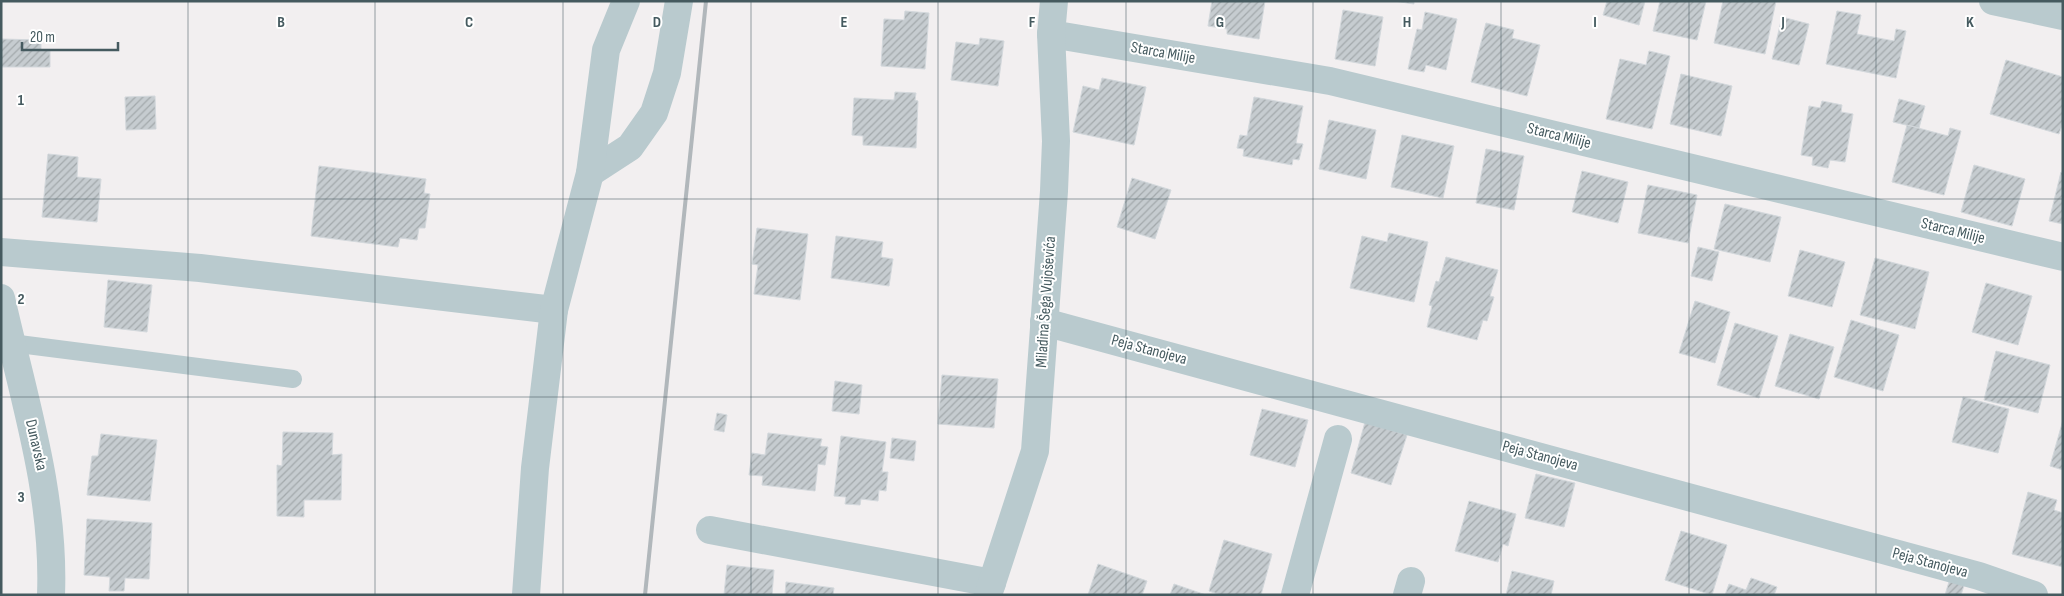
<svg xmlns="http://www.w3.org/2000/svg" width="2064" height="596" font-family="'Sofia Sans Condensed',sans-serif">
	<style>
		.building { fill: url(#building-hatch); stroke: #d3d8dc }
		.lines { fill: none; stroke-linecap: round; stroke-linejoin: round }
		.lane { stroke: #b9cace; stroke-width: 18 }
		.street { stroke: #b9cace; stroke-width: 28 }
		.rail { stroke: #b1b7bb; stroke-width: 4 }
		.grid { fill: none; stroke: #455a5f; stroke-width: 1; stroke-opacity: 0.55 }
		.labels { text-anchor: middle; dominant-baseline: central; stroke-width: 4; stroke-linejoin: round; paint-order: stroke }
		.street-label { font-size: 16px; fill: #455a5f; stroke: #fff }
		.grid-label { font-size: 16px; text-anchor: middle; font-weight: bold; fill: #455a5f; stroke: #fff; stroke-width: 4; stroke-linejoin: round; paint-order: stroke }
	</style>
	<defs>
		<pattern id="building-hatch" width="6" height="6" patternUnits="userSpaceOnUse" patternTransform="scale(1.25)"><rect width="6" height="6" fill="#c6ccd0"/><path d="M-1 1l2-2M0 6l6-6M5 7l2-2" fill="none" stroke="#a3a9ac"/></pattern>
	</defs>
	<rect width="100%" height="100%" fill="#f2eff0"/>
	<g class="building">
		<path d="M1212 1H1265L1259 39 1227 34V29L1208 26Z"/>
		<path d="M1394 1H1414V4Z"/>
		<path d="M1607 1H1645L1639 25 1603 15Z"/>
		<path d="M1660 1H1706L1697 40 1653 31Z"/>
		<path d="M1723 1H1776L1765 54 1714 43Z"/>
		<path d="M1343 10 1383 17 1375 66 1335 59Z"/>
		<path d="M905 11 929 13 925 69 881 66 884 19 904 20Z"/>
		<path d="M1837 11 1861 15 1857 34 1894 41 1896 29 1906 31 1896 78 1826 64Z"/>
		<path d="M1425 12 1457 19 1446 70 1426 65 1424 72 1408 69 1417 29 1422 30Z"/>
		<path d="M1782 17 1809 24 1799 65 1772 59Z"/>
		<path d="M1486 23 1514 30 1512 38 1540 45 1527 96 1471 82Z"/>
		<path d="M980 38 1004 41 998 86 951 80 956 42 979 45Z"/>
		<path d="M1 39 41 40V50H50V67H1Z"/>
		<path d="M1649 51 1670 56 1652 129 1606 119 1620 59 1646 65Z"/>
		<path d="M2006 60 2063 77V122L2059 134 1990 114Z"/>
		<path d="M1681 74 1732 86 1721 136 1670 124Z"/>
		<path d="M1102 78 1146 87 1134 145 1073 132 1083 86 1099 90Z"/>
		<path d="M895 92 916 93 915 100 918 101 916 148 863 145V136L852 135 854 98 894 100Z"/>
		<path d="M155 96 156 129 126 130 125 97Z"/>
		<path d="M1254 97 1303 106 1296 143 1303 144 1299 160 1293 159 1292 165 1243 156 1244 149 1237 148 1240 135 1247 136Z"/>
		<path d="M1899 99 1925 106 1919 128 1893 122Z"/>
		<path d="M1822 101 1842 105 1841 112 1853 114 1845 162 1830 160 1828 168 1812 165 1813 157 1801 155 1809 106 1820 108Z"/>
		<path d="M1329 120 1376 130 1366 179 1319 169Z"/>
		<path d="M1907 125 1948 136 1950 128 1961 131 1944 195 1892 182Z"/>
		<path d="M1402 135 1454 146 1443 198 1391 187Z"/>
		<path d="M1486 149 1524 156 1514 210 1476 203Z"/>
		<path d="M48 154 78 157 77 177 101 179 97 222 42 217Z"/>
		<path d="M1974 165 2025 179 2012 226 1961 212Z"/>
		<path d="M319 166 426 179 424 193 430 194 425 228H419L417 240 400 238 398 247 311 236Z"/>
		<path d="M1582 171 1628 182 1618 223 1572 212Z"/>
		<path d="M2061 172 2063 173V224L2049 221Z"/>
		<path d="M1132 178 1171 190 1155 239 1117 227Z"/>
		<path d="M1648 185 1697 195 1688 243 1638 233Z"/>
		<path d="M1725 204 1781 217 1770 262 1714 249Z"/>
		<path d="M757 228 808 234 800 300 754 294 758 265 752 264Z"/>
		<path d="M1389 233 1428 242 1414 302 1350 288 1362 236 1387 242Z"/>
		<path d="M836 236 883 242 881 257 893 259 889 286 831 278Z"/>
		<path d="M1698 247 1719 252 1712 281 1691 276Z"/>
		<path d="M1800 250 1845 262 1832 307 1788 296Z"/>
		<path d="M1446 257 1498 270 1490 296 1494 297 1487 321 1483 320 1477 340 1427 327 1432 306 1429 305 1436 281 1439 282Z"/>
		<path d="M1875 258 1929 272 1915 329 1860 315Z"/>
		<path d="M108 280 152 285 147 332 104 327Z"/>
		<path d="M1986 283 2032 296 2018 345 1972 332Z"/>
		<path d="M1695 301 1730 312 1715 363 1679 353Z"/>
		<path d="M1851 320 1899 335 1883 391 1834 377Z"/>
		<path d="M1735 323 1778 336 1759 398 1717 385Z"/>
		<path d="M1790 334 1834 347 1819 399 1775 386Z"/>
		<path d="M1996 351 2050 365 2038 413 1984 400Z"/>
		<path d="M942 375 998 379 994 428 938 424Z"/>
		<path d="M835 381 862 385 859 414 832 411Z"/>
		<path d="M1963 397 2009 409 1998 453 1952 442Z"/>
		<path d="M1262 409 1308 420 1295 467 1250 455Z"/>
		<path d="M717 413 727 415 724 432 714 430Z"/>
		<path d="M2063 420V470L2050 466Z"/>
		<path d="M1365 422 1407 435 1391 485 1351 473Z"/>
		<path d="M283 432 333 433 332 455 342 454 341 500H304V517L277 516V465L282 466Z"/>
		<path d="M768 433 822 439 820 446 828 447 825 465 818 464 815 491 762 485 763 476 749 475 752 453 765 455Z"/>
		<path d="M101 434 157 440 150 501 87 495 92 456H98Z"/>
		<path d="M841 436 886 442 882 472H888L886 491 879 490 878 501 861 499 860 505 845 504 846 497 834 496Z"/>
		<path d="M892 438 916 441 914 461 890 458Z"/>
		<path d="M1536 474 1575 483 1564 527 1525 518Z"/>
		<path d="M2028 492 2057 500 2054 510 2063 513V567L2012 554Z"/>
		<path d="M1469 501 1516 514 1508 546 1503 544 1498 562 1455 551Z"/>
		<path d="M87 519 152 523 149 579 125 578 124 591H109L110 577 84 575Z"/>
		<path d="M1681 531 1727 545 1712 595 1665 580Z"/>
		<path d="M1224 540 1272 554 1261 595H1221L1209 591Z"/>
		<path d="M1098 564 1147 581 1142 595H1088Z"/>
		<path d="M727 565 774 570 772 595H724Z"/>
		<path d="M1512 571 1554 581 1551 595H1506Z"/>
		<path d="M1951 575 1966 579 1961 595H1945Z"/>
		<path d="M1751 578 1777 587 1774 595H1725L1729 584 1746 590Z"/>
		<path d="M786 582 834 588 833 595H785Z"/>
		<path d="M1174 584 1206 595H1170Z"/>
	</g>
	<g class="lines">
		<path class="lane" d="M11 343 293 379"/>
		<g class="street">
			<path d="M1993 1 2063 16"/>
			<path d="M1051 34 1330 81 2063 257"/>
			<path d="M590 173 630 147 654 113 667 73 679 1"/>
			<path d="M1 252 200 268 554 310"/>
			<path d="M1 298C23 396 55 493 51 595"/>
			<path d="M1044 322 1979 576 2034 595"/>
			<path d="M710 530 992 583"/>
			<path d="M526 595 535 468 554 310 590 173 606 50 626 1"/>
			<path d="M988 595 1035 451 1054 191 1056 141 1051 34 1054 1"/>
			<path d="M1295 595 1338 439"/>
			<path d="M1407 595 1411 581"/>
		</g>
		<path class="rail" d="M645 595 706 1"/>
	</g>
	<path class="grid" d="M188 1V595M375 1V595M563 1V595M751 1V595M938 1V595M1126 1V595M1313 1V595M1501 1V595M1689 1V595M1876 1V595M1 199H2063M1 397H2063"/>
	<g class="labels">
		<g class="street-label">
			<text transform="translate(1163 53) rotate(10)">Starca Milije</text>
			<text transform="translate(1559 136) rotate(14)">Starca Milije</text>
			<text transform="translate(1953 231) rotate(14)">Starca Milije</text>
			<text transform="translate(1046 302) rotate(-86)">Miladina Šega Vujoševića</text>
			<text transform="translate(1149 350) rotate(15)">Peja Stanojeva</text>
			<text transform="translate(36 445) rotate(77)">Dunavska</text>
			<text transform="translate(1540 456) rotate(15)">Peja Stanojeva</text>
			<text transform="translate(1930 563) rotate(15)">Peja Stanojeva</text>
		</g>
	</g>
	<g class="grid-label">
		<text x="281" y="27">B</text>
		<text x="469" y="27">C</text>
		<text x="657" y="27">D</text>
		<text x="844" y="27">E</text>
		<text x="1032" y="27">F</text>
		<text x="1220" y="27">G</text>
		<text x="1407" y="27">H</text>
		<text x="1595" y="27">I</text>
		<text x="1783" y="27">J</text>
		<text x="1970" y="27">K</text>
		<text x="21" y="105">1</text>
		<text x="21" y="304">2</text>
		<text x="21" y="502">3</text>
	</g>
	<rect width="2064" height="596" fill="none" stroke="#455a5f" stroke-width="5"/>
	<path d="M22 42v8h96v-8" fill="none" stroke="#455a5f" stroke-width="2.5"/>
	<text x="30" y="42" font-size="15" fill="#455a5f" stroke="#ffffff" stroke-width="4" paint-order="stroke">20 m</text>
</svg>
